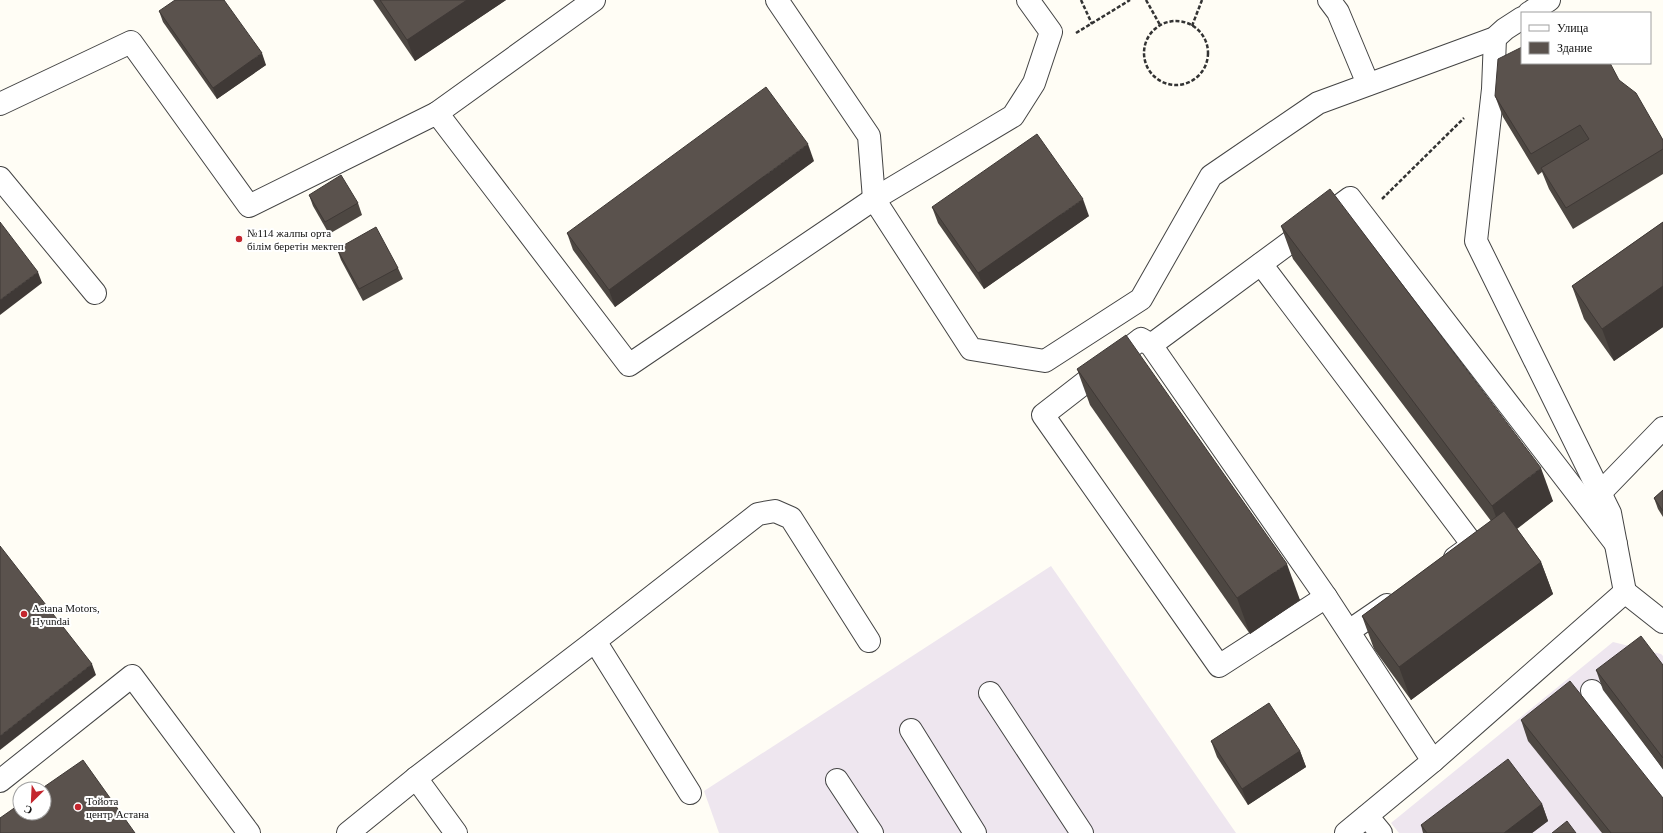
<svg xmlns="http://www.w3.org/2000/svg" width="1663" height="833" font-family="'Times New Roman',serif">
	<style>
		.industrial { fill: #eee6ef }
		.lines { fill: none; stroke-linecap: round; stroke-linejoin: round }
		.minor-casing { stroke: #444; stroke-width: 24 }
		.path { stroke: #333; stroke-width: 2.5; stroke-dasharray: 4 2; stroke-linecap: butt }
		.minor { stroke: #fff; stroke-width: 22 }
		.wall { fill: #4d4742 }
		.shaded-wall { fill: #3f3936 }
		.building { fill: #5a524d; stroke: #3f3936 }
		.poi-dot { fill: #c4262e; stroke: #fff; stroke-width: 1.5 }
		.labels { text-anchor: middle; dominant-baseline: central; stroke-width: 4; stroke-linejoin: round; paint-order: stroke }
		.poi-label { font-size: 11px; fill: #111; stroke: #fff; text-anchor: start }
	</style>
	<rect width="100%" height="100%" fill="#fffdf5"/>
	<g class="industrial">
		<path d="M1051 566 1236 833H719L704 791Z"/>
		<path d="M1613 642 1661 654 1663 656V833H1399L1391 823Z"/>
	</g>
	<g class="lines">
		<defs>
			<g id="minor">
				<path d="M777 0 869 136 874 199 971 349 1045 361 1141 299 1211 176 1318 103 1495 38 1505 29 1522 18"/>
				<path d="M1329 0 1338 12 1368 84"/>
				<path d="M1529 13 1549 0"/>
				<path d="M0 104 131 42 249 206 437 113 629 365 874 199 1013 116 1034 83 1051 32 1028 0"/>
				<path d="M437 113 594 0"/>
				<path d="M0 178 95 293"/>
				<path d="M1261 264 1473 545 1455 558"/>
				<path d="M1151 345 1326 597 1219 666 1043 415 1141 339 1151 345 1350 198 1616 544"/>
				<path d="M1600 493 1663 428"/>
				<path d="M1625 592 1663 622"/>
				<path d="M1326 597 1433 761"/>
				<path d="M1349 631 1387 605"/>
				<path d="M595 641 690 793"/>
				<path d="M1592 691 1663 788"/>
				<path d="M990 693 1082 833"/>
				<path d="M911 730 975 833"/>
				<path d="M416 778 456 833"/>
				<path d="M837 780 872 833"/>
				<path d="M0 781 132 676 249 833"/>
				<path d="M1367 816 1381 833"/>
				<path d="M348 833 416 778 595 641 758 514 775 511 791 518 869 641"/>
				<path d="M1346 833 1433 761 1625 592 1610 513 1476 241 1493 89 1495 38"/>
			</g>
		</defs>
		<use href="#minor" class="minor-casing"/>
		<g class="path">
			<path d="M1081 0 1092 24"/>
			<path d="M1146 0 1160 25"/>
			<circle cx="1176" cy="53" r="32"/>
			<path d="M1192 26 1202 0"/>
			<path d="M1076 33 1130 0"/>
			<path d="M1382 199 1464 118"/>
		</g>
		<use href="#minor" class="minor"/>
	</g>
	<g class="wall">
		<path d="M373 0H506L415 61Z"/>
		<path d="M159 11 266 65 217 99 163 22Z"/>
		<path d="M1619 80 1663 140V174L1573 229 1549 189 1542 172 1538 175 1503 117 1495 96Z"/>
		<path d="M814 161 615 307 573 250 567 233Z"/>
		<path d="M309 195 358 203 362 215 329 234 313 206Z"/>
		<path d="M932 207 1089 216 984 289 938 223Z"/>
		<path d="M1663 222V327L1614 361 1584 319 1572 286Z"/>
		<path d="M1281 226 1553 501 1517 529 1541 562 1553 594 1411 700 1374 649 1362 616 1491 521 1293 259Z"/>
		<path d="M337 249 398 268 403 279 363 301 341 260Z"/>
		<path d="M1077 369 1300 600 1250 634 1090 405Z"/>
		<path d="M1663 490V517L1658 509 1654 498Z"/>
		<path d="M1663 665V769L1603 690 1596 670Z"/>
		<path d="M1521 720 1663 833H1602L1528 741Z"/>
		<path d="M1211 741 1300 751 1306 767 1248 805 1217 757Z"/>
		<path d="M1542 804 1548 821 1532 833H1423L1421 825Z"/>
	</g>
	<g class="shaded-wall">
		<path d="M467 0H506L415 61 407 40Z"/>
		<path d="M262 53 266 65 217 99 213 88Z"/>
		<path d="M808 144 814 161 615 307 609 290Z"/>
		<path d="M1083 199 1089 216 984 289 978 273Z"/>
		<path d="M38 272 42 283 0 315V300Z"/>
		<path d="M1663 286V327L1614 361 1602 329Z"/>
		<path d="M1541 468 1553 501 1504 538 1492 506Z"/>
		<path d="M1541 562 1553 594 1411 700 1399 667Z"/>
		<path d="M1287 564 1300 600 1250 634 1237 598Z"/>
		<path d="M92 664 96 675 0 750V736Z"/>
		<path d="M1300 751 1306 767 1248 805 1242 789Z"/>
		<path d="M1542 804 1548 821 1532 833H1504Z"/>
	</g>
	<g class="building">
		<path d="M175 0H224L262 53 213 88 159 11Z"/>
		<path d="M380 0H467L407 40Z"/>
		<path d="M1522 47V63H1610L1619 80 1636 93 1663 140V149L1566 208 1541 168 1589 139 1580 125 1531 154 1495 96 1498 59Z"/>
		<path d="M766 87 808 144 609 290 567 233Z"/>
		<path d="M1037 134 1083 199 978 273 932 207Z"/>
		<path d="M341 175 358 203 325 222 309 195Z"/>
		<path d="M1330 189 1541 468 1492 506 1281 226Z"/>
		<path d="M0 222 38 272 0 300Z"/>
		<path d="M1663 222V286L1602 329 1572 286Z"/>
		<path d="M376 227 398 268 359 289 337 249Z"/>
		<path d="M1126 335 1287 564 1237 598 1077 369Z"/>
		<path d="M1663 490V511L1654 498Z"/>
		<path d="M1504 511 1541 562 1399 667 1362 616Z"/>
		<path d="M0 546 92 664 0 736Z"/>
		<path d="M1641 636 1663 665V758L1596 670Z"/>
		<path d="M1570 681 1663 798V833H1611L1521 720Z"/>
		<path d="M1269 703 1300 751 1242 789 1211 741Z"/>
		<path d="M1508 759 1542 804 1504 833H1427L1421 825Z"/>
		<path d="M83 760 135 833H0V818L20 804V813H44V789H41Z"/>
		<path d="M1567 821 1576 833H1552Z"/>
	</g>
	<g class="poi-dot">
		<circle cx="239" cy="239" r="4"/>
		<circle cx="24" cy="614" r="4"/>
		<circle cx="78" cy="807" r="4"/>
	</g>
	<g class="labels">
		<g class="poi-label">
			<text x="247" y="233">№114 жалпы орта<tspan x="247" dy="13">білім беретін мектеп</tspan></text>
			<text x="32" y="608">Astana Motors,<tspan x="32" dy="13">Hyundai</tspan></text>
			<text x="86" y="801">Тойота<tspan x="86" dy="13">центр Астана</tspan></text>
		</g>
	</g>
	<rect x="1521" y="12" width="130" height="52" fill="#ffffff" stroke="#a0a0a0"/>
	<rect x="1529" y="25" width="20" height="6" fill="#ffffff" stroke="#a0a0a0"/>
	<text x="1557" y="32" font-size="12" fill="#111111">Улица</text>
	<rect x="1529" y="42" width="20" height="12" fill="#5a524d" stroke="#a0a0a0"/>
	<text x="1557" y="52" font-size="12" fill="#111111">Здание</text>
	<g transform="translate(32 801) rotate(204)"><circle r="19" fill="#ffffff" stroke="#a0a0a0"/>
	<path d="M0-3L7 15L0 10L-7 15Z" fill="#c4262e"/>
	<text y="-6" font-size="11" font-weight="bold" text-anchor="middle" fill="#111111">С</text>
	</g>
</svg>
